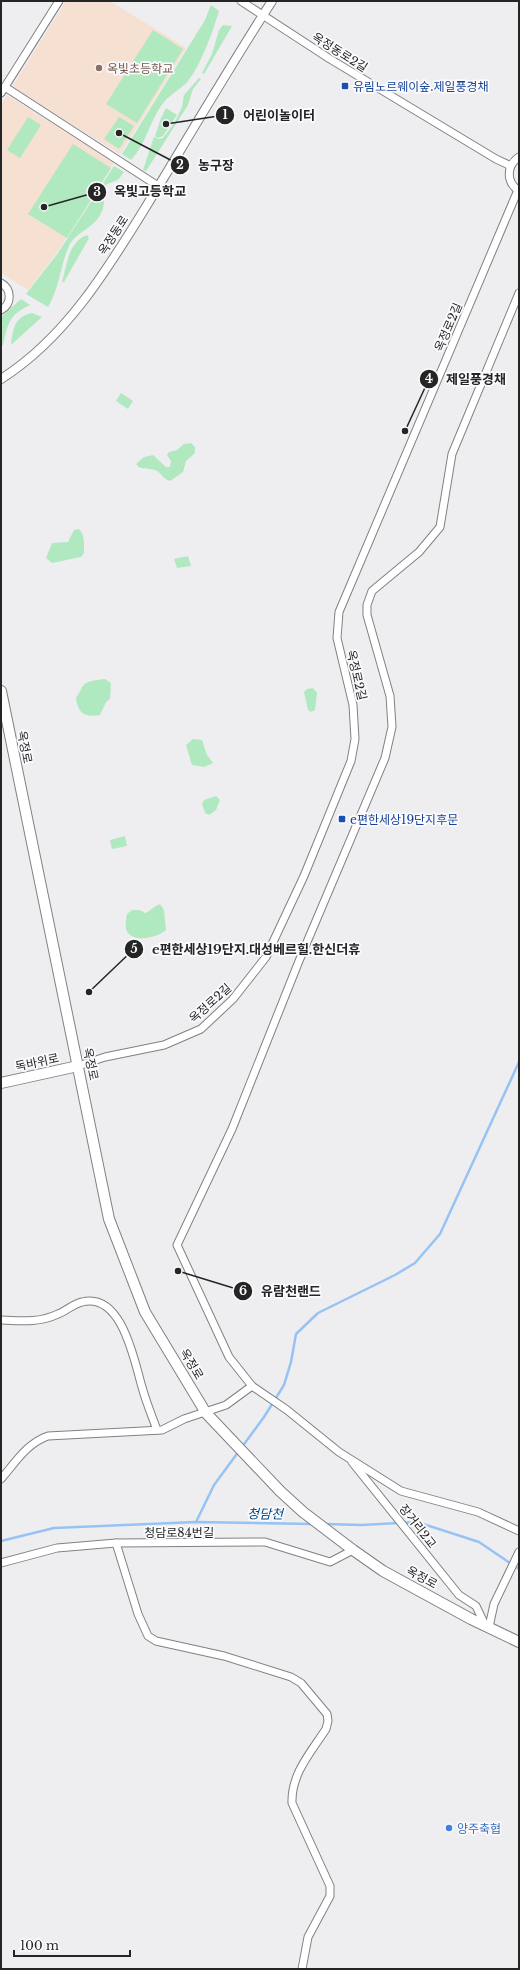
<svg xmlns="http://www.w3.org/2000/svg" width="520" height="1970" font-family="'Libre Baskerville','Noto Sans KR',serif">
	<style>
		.education { fill: #f5e0d2 }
		.green { fill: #b0e9bf }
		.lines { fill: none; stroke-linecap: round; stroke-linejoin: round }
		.stream { stroke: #97c3f3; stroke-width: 2.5 }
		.minor-casing { stroke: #818184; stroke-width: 9 }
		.tertiary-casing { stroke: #818184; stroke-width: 10 }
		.secondary-casing { stroke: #818184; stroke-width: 12 }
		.minor { stroke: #fff; stroke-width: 7 }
		.tertiary { stroke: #fff; stroke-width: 8 }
		.secondary { stroke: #fff; stroke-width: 10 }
		.education-dot { fill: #8d6e63; stroke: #fbfbfe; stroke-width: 1.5 }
		.transit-dot { fill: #1a4fb4; stroke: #fbfbfe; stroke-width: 1.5 }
		.shop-dot { fill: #3f7fe0; stroke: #fbfbfe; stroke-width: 1.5 }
		.labels { text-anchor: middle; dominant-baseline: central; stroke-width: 3.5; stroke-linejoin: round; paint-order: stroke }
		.street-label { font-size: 12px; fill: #252526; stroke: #fbfbfe }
		.education-label { font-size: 12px; fill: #785e54; stroke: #fbfbfe; text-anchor: start }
		.transit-label { font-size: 12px; fill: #164399; stroke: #fbfbfe; text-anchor: start }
		.shop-label { font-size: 12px; fill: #366cbe; stroke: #fbfbfe; text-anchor: start }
		.water-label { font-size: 13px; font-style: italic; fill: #044881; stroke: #fbfbfe }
		.leader { fill: none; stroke: #252526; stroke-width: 1.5 }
		.callout-dot { fill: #252526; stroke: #fbfbfe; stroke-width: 1.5 }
		.mark-label { font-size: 12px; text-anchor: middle; font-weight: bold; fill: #fff }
		.callout-label { font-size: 13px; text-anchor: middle; font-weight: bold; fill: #252526; stroke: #fbfbfe; stroke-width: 3.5; stroke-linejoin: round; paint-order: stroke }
	</style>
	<rect width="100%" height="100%" fill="#eeeef1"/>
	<g class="education">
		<path d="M66 1H110L186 48 120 154 12 87Z"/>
		<path d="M7 95 114 163 58 251 28 290 1 273V105Z"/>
	</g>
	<g class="green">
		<path d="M211 5 219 11C213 31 201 65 188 81 180 90 168 95 161 106 149 123 145 146 131 160L122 154 205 20Z"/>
		<path d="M223 25 232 26 204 74 202 73 212 54 219 30Z"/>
		<path d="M153 30 183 49 137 123 106 104Z"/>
		<path d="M199 78 201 79 193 89 188 105 146 171 143 170 154 137 158 139 163 138 175 122 182 107 184 95Z"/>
		<path d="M166 108 177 115 163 136 157 138 155 136 161 118Z"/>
		<path d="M28 117 41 125 20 158 7 150Z"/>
		<path d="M119 117 134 126 119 149 104 139Z"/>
		<path d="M73 144 111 168 67 238 28 214Z"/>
		<path d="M114 166 124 172 118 180 107 184C102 193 106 202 102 211 95 229 76 231 69 246 60 266 60 287 48 307L26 294 58 253Z"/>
		<path d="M87 235 89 238 64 282H62C67 265 68 242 87 235Z"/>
		<path d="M21 299 30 305C9 315 8 323 3 345L1 346V317Z"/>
		<path d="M32 313 42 317 11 345C13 329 14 317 32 313Z"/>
		<path d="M121 393 133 401 128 409 116 401Z"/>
		<path d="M191 443 195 447V453L186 461 183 472 170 481C163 479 162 474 157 471 150 467 140 471 136 464L144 457 153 455 166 467H170L171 461 167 455 169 452 177 450 184 444Z"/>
		<path d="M79 529C85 535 84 545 84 553L81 557 52 563 46 558 52 543 68 542 74 530Z"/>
		<path d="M188 556 191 566 177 568 174 559Z"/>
		<path d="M105 679 111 683 110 699 106 702 100 715C86 717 78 715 76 698 79 694 80 690 83 686 87 680 98 680 105 679Z"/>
		<path d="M313 688 317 693 315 710 311 712 308 710 304 692 307 689Z"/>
		<path d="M193 739 202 740 207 755 213 763 204 767 192 765 186 745Z"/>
		<path d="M216 796 220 800 216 810 209 815 205 813 202 804 204 800Z"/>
		<path d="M125 836 127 846 112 849 110 840Z"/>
		<path d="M160 904 164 910 166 930C159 937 136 943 128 933 124 927 126 921 127 914L132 910H140L145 913C149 912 154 906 160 904Z"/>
	</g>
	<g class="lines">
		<g class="stream">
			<path d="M242 1447 264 1417 284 1385 291 1362 296 1334 318 1313 395 1275 415 1263 440 1234 519 1062"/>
			<path d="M196 1522 214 1485 239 1451"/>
			<path d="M403 1523 417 1522 479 1542 519 1569"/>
			<path d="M325 1524 362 1525 398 1523"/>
			<path d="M1 1541 54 1528 196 1522 312 1524"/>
		</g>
		<defs>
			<g id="minor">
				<path d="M241 1 330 59 496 159 511 166"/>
				<path d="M5 87 158 186"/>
				<path d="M1 93 59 1"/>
				<path d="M519 157C506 166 506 182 519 191"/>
				<path d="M1 283C12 289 12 304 1 310"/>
				<path d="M519 293 452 454 440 527 419 552 372 591 367 605V615L390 696 392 727 385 758 299 961 232 1129 177 1245 229 1357 252 1386 287 1410 339 1452 401 1491 478 1512 519 1531"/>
				<path d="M78 1066 105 1057 164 1045 201 1029 233 999 266 957 304 876 351 761 355 739 353 705 337 638 339 612 518 190"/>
				<path d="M1 1320C21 1321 39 1323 58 1314 66 1311 73 1304 82 1302 122 1292 134 1360 142 1387 146 1402 152 1416 157 1430"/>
				<path d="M352 1462 459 1595 476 1606 485 1625"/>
				<path d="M1 1479C15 1463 27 1443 48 1436L162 1430 184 1419 226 1405 252 1386"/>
				<path d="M116 1543 138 1614 148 1636 156 1641 224 1656 291 1677 301 1683 327 1714 328 1721 326 1729C311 1752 291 1774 292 1803L330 1886V1896L308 1937 302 1969"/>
				<path d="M1 1563 57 1548 116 1543 265 1542 330 1562 353 1550"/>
				<path d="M489 1627 494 1604 519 1552"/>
			</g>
			<path id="tertiary" d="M1 379C74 333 118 251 163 179 199 119 234 60 272 1"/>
			<g id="secondary">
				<path d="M1 691 109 1219 145 1312 206 1413 280 1491 303 1512 353 1550 383 1571 471 1619 519 1642"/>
				<path d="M1 1083 78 1066"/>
			</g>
		</defs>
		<use href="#minor" class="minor-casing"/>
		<use href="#tertiary" class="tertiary-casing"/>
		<use href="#secondary" class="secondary-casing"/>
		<use href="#minor" class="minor"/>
		<use href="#tertiary" class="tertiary"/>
		<use href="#secondary" class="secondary"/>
	</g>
	<circle class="education-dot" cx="99" cy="68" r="4"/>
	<g class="transit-dot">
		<rect x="341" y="82" width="8" height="8" rx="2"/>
		<rect x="338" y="815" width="8" height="8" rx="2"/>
	</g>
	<circle class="shop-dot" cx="449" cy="1828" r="4"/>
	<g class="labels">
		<g class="street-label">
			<text transform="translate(340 52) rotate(32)">옥정동로2길</text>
			<text transform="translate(113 235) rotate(-57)">옥정동로</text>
			<text transform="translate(448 327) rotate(-67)">옥정로2길</text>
			<text transform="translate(357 675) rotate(77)">옥정로2길</text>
			<text transform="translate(25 747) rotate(79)">옥정로</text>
			<text transform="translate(210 1003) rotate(-42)">옥정로2길</text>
			<text transform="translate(37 1062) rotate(-12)">독바위로</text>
			<text transform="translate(91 1064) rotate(78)">옥정로</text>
			<text transform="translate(192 1364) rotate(59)">옥정로</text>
			<text transform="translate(418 1526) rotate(52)">장거리2교</text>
			<text x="179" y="1532">청담로84번길</text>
			<text transform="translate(422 1577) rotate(29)">옥정로</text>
		</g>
		<g class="education-label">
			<text x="107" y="68">옥빛초등학교</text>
		</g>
		<g class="transit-label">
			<text x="353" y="86">유림노르웨이숲.제일풍경채</text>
			<text x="350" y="819">e편한세상19단지후문</text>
		</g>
		<g class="shop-label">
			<text x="457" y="1828">양주축협</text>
		</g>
		<g class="water-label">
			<text transform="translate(265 1514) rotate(1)">청담천</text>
		</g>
	</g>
	<path class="leader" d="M166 124L225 115M119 133L180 165M44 207L97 192M405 431L429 379M89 992L134 949M178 1271L243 1291"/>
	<g class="callout-dot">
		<circle cx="166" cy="124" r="4"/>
		<circle cx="119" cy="133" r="4"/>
		<circle cx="44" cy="207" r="4"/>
		<circle cx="405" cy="431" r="4"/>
		<circle cx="89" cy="992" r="4"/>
		<circle cx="178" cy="1271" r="4"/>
		<circle cx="225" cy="115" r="10"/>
		<circle cx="180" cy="165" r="10"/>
		<circle cx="97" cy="192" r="10"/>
		<circle cx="429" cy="379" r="10"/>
		<circle cx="134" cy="949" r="10"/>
		<circle cx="243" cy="1291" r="10"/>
	</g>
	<g class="mark-label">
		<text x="225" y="119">1</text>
		<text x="180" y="169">2</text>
		<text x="97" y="196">3</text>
		<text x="429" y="383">4</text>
		<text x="134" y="953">5</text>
		<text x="243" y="1295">6</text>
	</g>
	<g class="callout-label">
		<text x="279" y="120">어린이놀이터</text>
		<text x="216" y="170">농구장</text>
		<text x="150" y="196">옥빛고등학교</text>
		<text x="476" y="384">제일풍경채</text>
		<text x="256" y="954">e편한세상19단지.대성베르힐.한신더휴</text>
		<text x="291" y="1296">유람천랜드</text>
	</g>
	<rect width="520" height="1970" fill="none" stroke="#252526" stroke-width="4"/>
	<path d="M14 1950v6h116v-6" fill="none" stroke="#252526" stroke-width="2"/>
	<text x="20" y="1950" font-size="12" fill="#252526" stroke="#fbfbfe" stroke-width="3" paint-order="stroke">100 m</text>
</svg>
